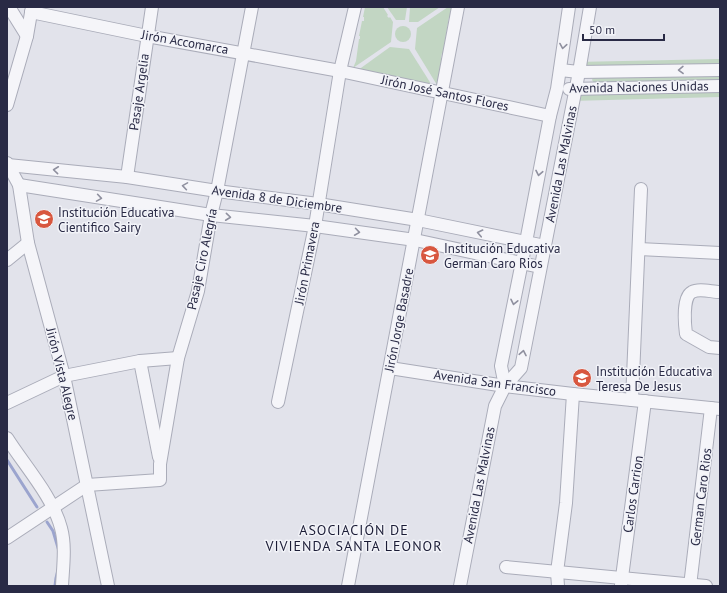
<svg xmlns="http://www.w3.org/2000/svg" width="727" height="593" font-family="'PT Sans',sans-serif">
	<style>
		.green { fill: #c2d6c3 }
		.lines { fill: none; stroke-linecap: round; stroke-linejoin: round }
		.stream { stroke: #9ba4ce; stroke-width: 3 }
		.minor-casing { stroke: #aaacb9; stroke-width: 14 }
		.minor { stroke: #f5f5f9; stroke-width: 12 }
		.oneway { stroke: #8f909f }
		.labels { text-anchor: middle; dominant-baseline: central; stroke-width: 3; stroke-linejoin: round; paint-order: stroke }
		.street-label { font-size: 13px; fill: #292a45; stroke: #f2f3f8 }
		.poi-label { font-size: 13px; fill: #292a45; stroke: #f2f3f8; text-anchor: start }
		.neighbourhood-label { font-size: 14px; letter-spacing: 1px; fill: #1b1c36; stroke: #f2f3f8 }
	</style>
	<rect width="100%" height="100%" fill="#e2e3eb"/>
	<g class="green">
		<path d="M365 7H383L388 15 387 16 389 18 390 17 393 22 391 42 353 68 356 61 359 39H360V36H359L362 21H364V17H363Z"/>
		<path d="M387 7H407L405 20H396Z"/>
		<path d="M410 7H440L418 22H409Z"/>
		<path d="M448 7H452L450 17H449L443 53H442L441 58H442L437 85 415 49 417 28Z"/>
		<circle cx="403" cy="34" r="8"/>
		<path d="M390 47 409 49 433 87 354 73Z"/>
		<path d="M720 59V65L577 68 575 62Z"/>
		<path d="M720 73V81L594 83 592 80 593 77Z"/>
		<path d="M720 91V97L571 101V94Z"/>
	</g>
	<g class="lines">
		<g class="stream">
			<path d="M7 460 37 507"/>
			<path d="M47 522 53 531 59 551"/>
			<path d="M55 586 56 578 58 570"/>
		</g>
		<defs>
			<g id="minor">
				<path d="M9 7 27 36"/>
				<path d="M31 12 147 36 340 71 550 116"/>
				<path d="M560 70 579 72 720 70"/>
				<path d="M569 89 720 86"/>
				<path d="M7 105 27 36 32 7"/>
				<path d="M7 163 19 185 28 243 64 376 108 586"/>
				<path d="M8 165 127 177 217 191 318 204 418 220 545 246"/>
				<path d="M127 177 152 7"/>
				<path d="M19 185 211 215 315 226 415 240 540 267"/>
				<path d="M639 249 720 253"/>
				<path d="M7 260 28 243"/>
				<path d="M720 292C712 292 699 288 692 292 682 297 685 326 686 334L709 347 720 348"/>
				<path d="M140 361 159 457"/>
				<path d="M390 368 505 386 573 394 720 409"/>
				<path d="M505 386 501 366 526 242 550 116 557 89 569 7"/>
				<path d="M632 400 641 189"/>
				<path d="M278 402 315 226 340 71 355 7"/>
				<path d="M7 403 64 376 140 361 178 358"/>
				<path d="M7 438C24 465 53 497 61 528 66 546 63 567 62 586"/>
				<path d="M7 538 87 485 160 480V464L178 358 198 291 211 215 217 191 252 7"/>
				<path d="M506 567 706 586"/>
				<path d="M621 585 645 401"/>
				<path d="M348 586 458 7"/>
				<path d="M460 586 495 406 505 386 521 368 579 72 590 7"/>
				<path d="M558 586 557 572 566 503 573 394"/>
				<path d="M690 586 711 408"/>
			</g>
		</defs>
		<use href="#minor" class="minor-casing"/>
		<use href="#minor" class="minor"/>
	</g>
	<defs><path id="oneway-chevron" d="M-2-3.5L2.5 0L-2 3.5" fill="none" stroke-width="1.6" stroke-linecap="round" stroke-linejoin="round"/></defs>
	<g class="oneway">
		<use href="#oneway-chevron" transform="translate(563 46) rotate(99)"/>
		<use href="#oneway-chevron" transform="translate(681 70) rotate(179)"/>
		<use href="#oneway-chevron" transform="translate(56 170) rotate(-174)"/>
		<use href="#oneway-chevron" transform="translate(539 173) rotate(101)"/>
		<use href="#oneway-chevron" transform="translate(185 186) rotate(-171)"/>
		<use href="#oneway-chevron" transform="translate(99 198) rotate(9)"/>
		<use href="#oneway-chevron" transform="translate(228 217) rotate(6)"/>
		<use href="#oneway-chevron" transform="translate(357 232) rotate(8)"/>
		<use href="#oneway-chevron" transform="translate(480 233) rotate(-168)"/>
		<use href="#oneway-chevron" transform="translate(514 302) rotate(102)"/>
		<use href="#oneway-chevron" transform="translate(523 353) rotate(-79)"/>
	</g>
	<defs>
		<symbol id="school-disc" viewBox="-11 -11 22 22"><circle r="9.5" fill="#d8573f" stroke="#f2f3f8"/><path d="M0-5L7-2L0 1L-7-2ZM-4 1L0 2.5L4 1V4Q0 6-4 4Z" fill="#fff"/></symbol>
	</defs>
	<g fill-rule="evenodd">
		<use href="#school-disc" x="33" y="208" width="22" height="22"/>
		<use href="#school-disc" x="419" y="244" width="22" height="22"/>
		<use href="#school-disc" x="571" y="367" width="22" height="22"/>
	</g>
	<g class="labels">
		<g class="street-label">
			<text transform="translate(185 42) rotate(10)">Jirón Accomarca</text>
			<text transform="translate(639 87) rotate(-1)">Avenida Naciones Unidas</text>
			<text transform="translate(139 92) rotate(-82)">Pasaje Argelia</text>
			<text transform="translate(445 93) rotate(12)">Jirón José Santos Flores</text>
			<text transform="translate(561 164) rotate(-79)">Avenida Las Malvinas</text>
			<text transform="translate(277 199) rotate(8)">Avenida 8 de Diciembre</text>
			<text transform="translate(202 259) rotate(-78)">Pasaje Ciro Alegría</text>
			<text transform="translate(307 263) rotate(-79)">Jirón Primavera</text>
			<text transform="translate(399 320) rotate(-79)">Jirón Jorge Basadre</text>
			<text transform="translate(62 374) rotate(76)">Jirón Vista Alegre</text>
			<text transform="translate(495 383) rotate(8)">Avenida San Francisco</text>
			<text transform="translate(479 485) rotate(-79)">Avenida Las Malvinas</text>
			<text transform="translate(633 494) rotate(-82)">Carlos Carrion</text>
			<text transform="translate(701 497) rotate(-83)">German Caro Rios</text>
		</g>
		<g class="poi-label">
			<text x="58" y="212">Institución Educativa<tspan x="58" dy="15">Cientifico Sairy</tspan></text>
			<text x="444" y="248">Institución Educativa<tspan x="444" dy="15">German Caro Rios</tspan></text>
			<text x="596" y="371">Institución Educativa<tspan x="596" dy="15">Teresa De Jesus</tspan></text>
		</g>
		<g class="neighbourhood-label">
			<text x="354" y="530">ASOCIACIÓN DE<tspan x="354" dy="16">VIVIENDA SANTA LEONOR</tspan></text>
		</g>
	</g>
	<rect width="727" height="593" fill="none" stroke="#292a45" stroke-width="16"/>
	<path d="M583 34v6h81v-6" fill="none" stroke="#292a45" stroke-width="2"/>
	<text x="589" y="34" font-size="12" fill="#292a45" stroke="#f2f3f8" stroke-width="3" paint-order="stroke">50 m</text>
</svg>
